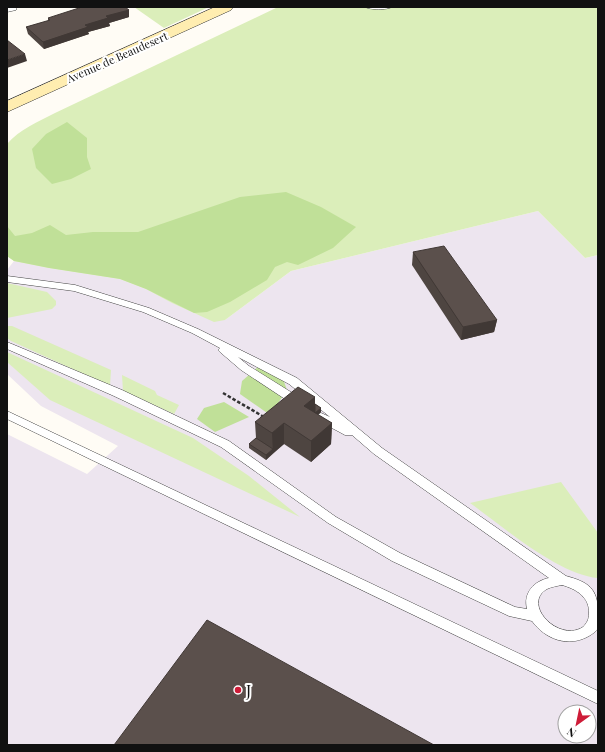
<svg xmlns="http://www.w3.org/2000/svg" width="605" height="752" font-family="'Playfair Display',serif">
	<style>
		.industrial { fill: #ede5ef; fill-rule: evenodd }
		.green { fill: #dbeeba }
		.forest { fill: #c0e098 }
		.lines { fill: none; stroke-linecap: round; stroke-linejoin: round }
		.lane-casing { stroke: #444; stroke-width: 1 }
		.street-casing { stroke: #444; stroke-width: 1 }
		.secondary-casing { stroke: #333; stroke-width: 1 }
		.path { stroke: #333; stroke-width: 2.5; stroke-dasharray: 3.5 2; stroke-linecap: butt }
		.lane { fill: #fff; fill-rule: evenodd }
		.street { fill: #fff; fill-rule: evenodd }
		.secondary { fill: #ffedb0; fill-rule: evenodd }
		.wall { fill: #4e4541 }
		.shaded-wall { fill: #403835 }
		.building { fill: #5b504c; stroke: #403835 }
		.poi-dot { fill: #ce1c38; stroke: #fff; stroke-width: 1.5 }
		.labels { text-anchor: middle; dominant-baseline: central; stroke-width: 4; stroke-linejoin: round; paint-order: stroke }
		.far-street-label { font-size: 11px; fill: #111; stroke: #fff }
		.near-poi-label { font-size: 16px; fill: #111; stroke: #fff; text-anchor: start }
	</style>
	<rect width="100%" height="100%" fill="#fffcf5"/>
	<path class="industrial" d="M538 211 585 258 598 255V745H7V434L87 474 118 446 41 406 7 374V270L14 261 49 268 120 279 146 289 194 313 225 320 291 271ZM565 712H589V736H565Z"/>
	<g class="green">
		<path d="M134 7H209L164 28Z"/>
		<path d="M278 7H360L382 9 394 7H598V255L585 258 538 211 291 271 225 320 214 322 172 303 146 289 120 279 49 268 14 261 7 256V144C20 129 38 122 55 113Z"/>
		<path d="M7 283 47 292 56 301V305L52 309 7 318Z"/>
		<path d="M7 326H12L111 370 110 386 11 341 7 338Z"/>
		<path d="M7 352 193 438 249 476 300 517 50 400 7 362Z"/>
		<path d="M122 375 155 391 157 395 179 405 174 414 123 391Z"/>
		<path d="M561 482 598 533V578C559 575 502 526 470 503Z"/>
	</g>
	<g class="forest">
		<path d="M67 122 87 138V157L91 169 71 179 52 184 36 168 32 149 46 134Z"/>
		<path d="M286 192 321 207 356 227 333 248 298 265 287 262 275 267 267 280 230 302 207 312 194 313 146 289 120 279 49 268 14 261 7 256V226L15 236 32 233 50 225 66 235 93 232H138L240 197Z"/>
		<path d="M259 366 282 376 287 390 270 415 240 394 242 381Z"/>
		<path d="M224 402 249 417 215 432 197 419 204 408Z"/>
	</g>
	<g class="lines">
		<defs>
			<g id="lane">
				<path d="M365 7H392C387 10 370 10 365 7Z"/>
				<path d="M7 276 75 285 149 308 198 329 297 378 382 448 566 576C588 582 598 588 598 613 598 617 599 624 598 628 596 632 592 634 589 636 568 648 545 639 532 621L509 616 392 561 328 523 221 447 114 396 7 349V342L122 390 229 441 336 517 400 553 515 607 527 609C523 593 534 581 549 578L374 454 352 435H345L317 420 316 417 317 414 321 413 330 417 289 384 238 357 249 366 302 399 303 402 302 405H294L241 370 220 352 218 350 220 348 192 333 143 312 74 291 7 282ZM562 585C576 589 590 597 589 614 589 619 587 623 583 627 559 643 521 604 547 589 551 587 557 586 562 585Z"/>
				<path d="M7 411 598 691V704L7 419Z"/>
			</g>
			<path id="street" d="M7 7H17L16 10 7 12Z"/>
			<path id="secondary" d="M215 7H233L231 10 7 112V101Z"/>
		</defs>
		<use href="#lane" class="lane-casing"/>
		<use href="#street" class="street-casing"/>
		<use href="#secondary" class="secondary-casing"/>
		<path class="path" d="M223 393 264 417"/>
		<use href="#lane" class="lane"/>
		<use href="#street" class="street"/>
		<use href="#secondary" class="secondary"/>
	</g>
	<g class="wall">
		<path d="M129 10V17L109 23 110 26 88 32 89 34 44 49 28 34 26 27 48 21V18Z"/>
		<path d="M413 252 497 320 494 332 461 340 412 265Z"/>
		<path d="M315 397V404L321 408V412L318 415 332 423 331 444 311 462 284 444 266 460 249 448V444L256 438 255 422Z"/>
	</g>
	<g class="shaded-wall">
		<path d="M129 10V17L109 23 110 26 88 32 89 34 44 49 43 42 106 16Z"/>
		<path d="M25 54 27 61 7 68V60Z"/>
		<path d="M497 320 494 332 461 340 463 327Z"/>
		<path d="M315 397V413L321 408V412L304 427V406Z"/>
		<path d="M284 423V444L273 453 272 433Z"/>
		<path d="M332 423 331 444 311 462V441Z"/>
		<path d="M273 449V453L266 460V455Z"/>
	</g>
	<g class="building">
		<path d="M82 7H125L129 10 106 16 108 18 85 25 88 27 43 42 26 27 50 20 48 18Z"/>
		<path d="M7 40 25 54 7 60Z"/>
		<path d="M444 246 497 320 463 327 413 252Z"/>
		<path d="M298 387 315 397 304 406 332 423 311 441 284 423 272 433 255 422Z"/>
		<path d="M315 404 321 408 315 413Z"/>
		<path d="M256 438 273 449 266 455 249 444Z"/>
		<path d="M207 620 434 745H114Z"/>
	</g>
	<circle class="poi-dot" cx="238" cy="690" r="4"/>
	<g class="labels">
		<g class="far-street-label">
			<text transform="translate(117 57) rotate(-24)">Avenue de Beaudesert</text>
		</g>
		<g class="near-poi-label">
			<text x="246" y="690">J</text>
		</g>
	</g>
	<rect width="605" height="752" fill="none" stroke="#111111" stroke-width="16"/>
	<g transform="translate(577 724) rotate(213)"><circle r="19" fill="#ffffff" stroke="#a0a0a0"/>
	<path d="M0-3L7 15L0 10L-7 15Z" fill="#ce1c38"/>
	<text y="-6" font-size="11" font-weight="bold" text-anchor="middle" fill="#111111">N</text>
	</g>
</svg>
